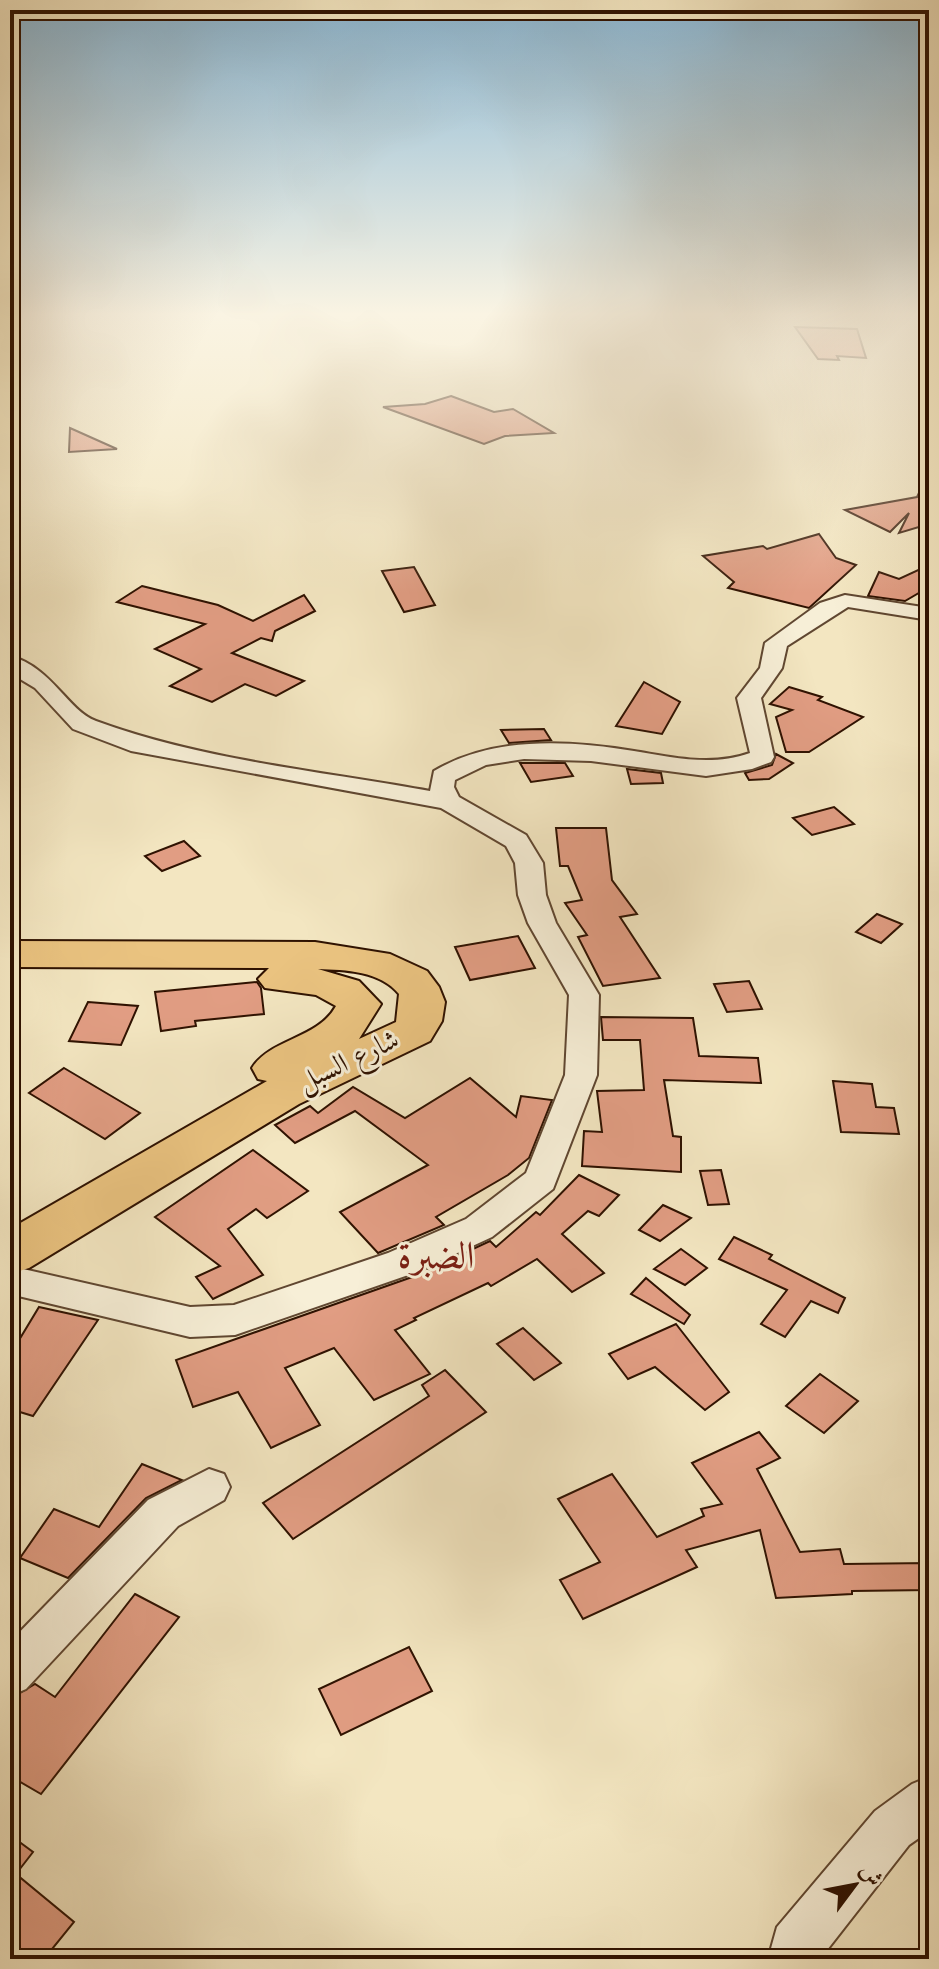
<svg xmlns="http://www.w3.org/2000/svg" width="939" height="1969" font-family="'Old Standard TT',Amiri,serif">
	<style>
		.building { fill: #e19d83; stroke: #2f1201; stroke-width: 2 }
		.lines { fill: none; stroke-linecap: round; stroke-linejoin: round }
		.minor-casing { stroke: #604731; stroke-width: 4 }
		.primary-casing { stroke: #2f1201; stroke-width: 4 }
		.minor { fill: #f7efd7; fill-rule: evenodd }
		.primary { fill: #eac380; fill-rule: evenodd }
		.labels { text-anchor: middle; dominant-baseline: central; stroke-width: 6; stroke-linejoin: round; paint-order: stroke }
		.street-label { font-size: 28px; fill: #2f1201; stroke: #f7efd7 }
		.near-quarter-label { font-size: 38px; fill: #7a1f14; stroke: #f7efd7 }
	</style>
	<rect width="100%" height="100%" fill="#f3e6c1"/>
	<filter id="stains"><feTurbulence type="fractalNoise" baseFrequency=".0025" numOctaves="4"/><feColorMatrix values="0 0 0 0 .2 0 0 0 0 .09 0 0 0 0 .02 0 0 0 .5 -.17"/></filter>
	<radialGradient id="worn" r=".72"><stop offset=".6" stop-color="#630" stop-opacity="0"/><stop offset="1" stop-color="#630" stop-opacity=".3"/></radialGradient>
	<g class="building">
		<path d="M795 327 857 329 866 358 837 356 839 360 818 359Z"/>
		<path d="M451 396 494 412 513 409 554 433 505 436 484 444 383 407 425 404Z"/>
		<path d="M70 428 117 449 69 452Z"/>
		<path d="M929 472V524L899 533 909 513 890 532 845 510 917 497Z"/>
		<path d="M819 534 836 558 856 565 809 608 728 588 734 582 703 556 763 546 767 549Z"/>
		<path d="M929 565V587L905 601 868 596 879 572 899 579Z"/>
		<path d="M414 567 435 605 404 612 382 571Z"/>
		<path d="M142 586 218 605 253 621 304 595 315 611 275 631 272 641 261 638 232 653 304 681 276 696 245 684 212 702 170 686 201 669 155 649 205 624 117 602Z"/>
		<path d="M644 682 680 702 662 734 616 726Z"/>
		<path d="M789 687 822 697 818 700 863 717 809 752H786L776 717 792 710 770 704Z"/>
		<path d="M544 729 551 740 509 743 501 730Z"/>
		<path d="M776 754 793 763 769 779 749 780 745 773 772 765Z"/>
		<path d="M520 763H565L573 776 531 782Z"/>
		<path d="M627 769 661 773 663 783 631 784Z"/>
		<path d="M834 807 854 824 812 835 793 818Z"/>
		<path d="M556 828H606L612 880 637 914 620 917 660 978 603 986 578 937 587 935 565 903 582 900 568 866H560Z"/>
		<path d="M184 841 200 856 162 871 145 856Z"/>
		<path d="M877 914 902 924 881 943 856 932Z"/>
		<path d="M518 936 535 968 470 980 455 947Z"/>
		<path d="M749 981 762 1009 727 1012 714 984Z"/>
		<path d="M257 982 261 988 264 1014 195 1021 196 1026 161 1031 155 992Z"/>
		<path d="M88 1002 138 1006 121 1045 69 1041Z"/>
		<path d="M601 1017 693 1018 699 1056 758 1058 761 1083 664 1080 673 1136 681 1137V1172L582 1166 584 1131 602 1132 597 1091 644 1090 640 1040H603Z"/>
		<path d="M64 1068 140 1113 105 1139 29 1093Z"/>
		<path d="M470 1078 516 1117 521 1096 552 1100 529 1158 508 1175 436 1217 444 1225 378 1253 340 1212 428 1165 355 1111 295 1143 275 1125 310 1106 318 1113 353 1087 405 1118Z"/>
		<path d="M833 1081 872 1084 876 1107 894 1108 899 1134 841 1132Z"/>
		<path d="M253 1150 308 1191 267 1218 256 1209 228 1229 263 1275 213 1299 196 1277 220 1266 155 1217Z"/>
		<path d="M721 1170 729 1204 708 1205 700 1171Z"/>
		<path d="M579 1175 619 1195 599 1216 588 1211 562 1234 604 1273 572 1292 537 1259 491 1286 488 1283 414 1318 416 1320 395 1330 430 1374 374 1400 334 1348 285 1368 320 1425 271 1448 238 1392 193 1407 176 1360 415 1276 490 1241 496 1247 536 1212 540 1215Z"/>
		<path d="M663 1205 691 1218 660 1241 639 1230Z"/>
		<path d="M734 1237 772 1255 769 1259 845 1298 838 1313 811 1301 785 1337 761 1324 787 1290 719 1259Z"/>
		<path d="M681 1249 707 1268 685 1285 654 1269Z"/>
		<path d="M646 1278 690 1315 684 1324 631 1294Z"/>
		<path d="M39 1307 98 1320 33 1416 10 1409V1355Z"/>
		<path d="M676 1324 729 1392 705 1410 655 1367 628 1379 609 1354Z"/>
		<path d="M523 1328 561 1363 534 1380 497 1344Z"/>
		<path d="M445 1370 486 1412 293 1539 263 1503 429 1396 422 1385Z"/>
		<path d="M820 1374 858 1401 824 1433 786 1406Z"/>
		<path d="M759 1432 780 1458 757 1469 800 1552 840 1549 844 1564 929 1563V1590L852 1591V1594L776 1598 760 1530 686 1550 697 1567 583 1619 560 1580 600 1562 558 1499 612 1474 657 1537 704 1516 701 1509 722 1504 692 1463Z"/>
		<path d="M142 1464 182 1480 146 1498 68 1578 20 1558 54 1509 99 1527Z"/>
		<path d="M135 1594 179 1617 41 1794 10 1776V1699L35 1684 55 1697Z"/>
		<path d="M409 1647 432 1691 341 1735 319 1689Z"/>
		<path d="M10 1835 33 1852 16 1874 74 1922 44 1959H10Z"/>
	</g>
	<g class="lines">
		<defs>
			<g id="minor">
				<path d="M845 595 929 608V620L848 607 787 646 782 668 761 698 774 757 771 762 752 769 706 776 591 761 524 759 486 765 455 780 454 787 459 797 526 835 543 863 546 895 556 923 599 995 597 1075 553 1189 492 1237 414 1273 235 1335 190 1337 10 1294V1266L190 1307 234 1305 388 1253 466 1219 526 1173 565 1075 569 995 528 923 518 895 515 863 506 846 441 808 131 751 73 729 35 688 10 673V656C52 667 68 711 96 721 202 760 320 771 430 791L434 771C493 736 568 740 634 751 672 757 711 767 750 753L737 698 760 668 765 643 820 603Z"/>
				<path d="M209 1469 224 1474 230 1487 224 1500 178 1526 26 1689 10 1696V1642L148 1500Z"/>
				<path d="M929 1777V1831L909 1845 820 1959H768L777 1927 875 1811 912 1784Z"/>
			</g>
			<path id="primary" d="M10 941 315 942 390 954 427 971 439 987 445 1002 442 1021 430 1041 299 1104 29 1268 10 1274V1229L267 1081 258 1079 252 1068C271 1038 318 1039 336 1006L316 995 265 988 258 979 269 968 10 967ZM318 969C346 970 380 971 399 994L396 1022 359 1039 381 1004 359 981Z"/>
		</defs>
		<use href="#minor" class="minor-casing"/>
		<use href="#primary" class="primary-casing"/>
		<use href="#minor" class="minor"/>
		<use href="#primary" class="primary"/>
	</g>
	<linearGradient id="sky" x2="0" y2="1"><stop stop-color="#8ab8d6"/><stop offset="0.53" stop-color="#faf4e3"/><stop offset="1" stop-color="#faf4e3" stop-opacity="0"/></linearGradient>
	<rect width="939" height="593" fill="url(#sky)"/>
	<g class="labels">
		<g class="street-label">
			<text transform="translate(349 1062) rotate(-25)">شارع السبل</text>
		</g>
		<g class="near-quarter-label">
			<text x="436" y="1258">الضبرة</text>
		</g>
	</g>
	<rect width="939" height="1969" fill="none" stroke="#f3e6c1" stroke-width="40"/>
	<rect x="12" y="12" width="915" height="1945" fill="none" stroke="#2f1201" stroke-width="4"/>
	<rect x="20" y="20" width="899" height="1929" fill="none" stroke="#2f1201" stroke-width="2"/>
	<g transform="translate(855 1885) rotate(58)" stroke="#f7efd7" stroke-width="6" paint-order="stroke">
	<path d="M0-6L14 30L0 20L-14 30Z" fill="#2f1201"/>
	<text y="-12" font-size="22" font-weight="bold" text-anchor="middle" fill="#2f1201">ش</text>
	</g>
	<rect width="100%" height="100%" filter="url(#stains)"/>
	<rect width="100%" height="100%" fill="url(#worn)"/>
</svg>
